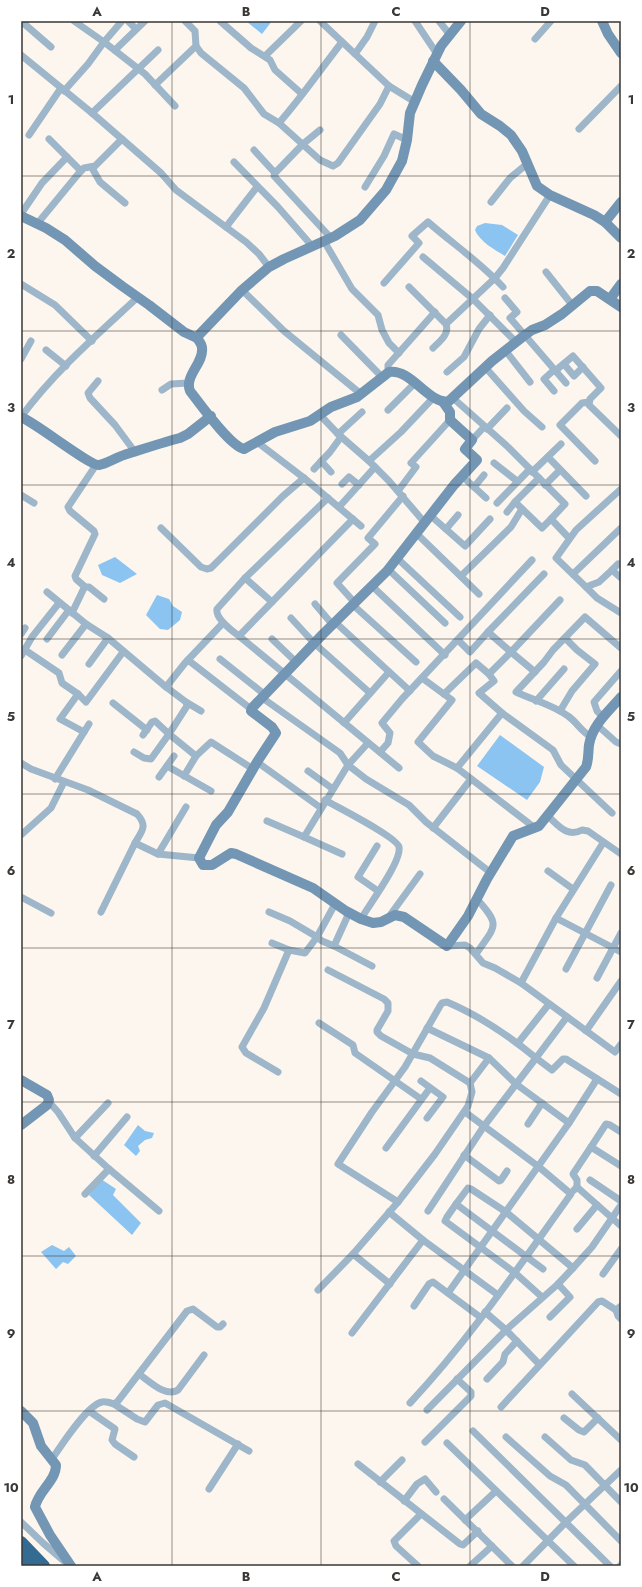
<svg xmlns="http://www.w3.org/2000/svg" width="642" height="1587" font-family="Jost,sans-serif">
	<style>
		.water { fill: #8bc4f0 }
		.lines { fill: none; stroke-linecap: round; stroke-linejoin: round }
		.street { stroke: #9eb6ca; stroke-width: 7 }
		.secondary { stroke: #7296b3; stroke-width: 10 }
		.highway { stroke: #346b93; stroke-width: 12 }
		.grid { fill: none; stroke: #3a3734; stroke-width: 1; stroke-opacity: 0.55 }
		.neatline { fill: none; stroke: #3a3734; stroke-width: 1.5 }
		.grid-label { font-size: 13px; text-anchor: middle; font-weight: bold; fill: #3a3734 }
	</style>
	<rect width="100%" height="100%" fill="#fdf6ee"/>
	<g class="water">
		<path d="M246 21H272L262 34Z"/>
		<path d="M485 223 502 225 518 235 505 256C495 250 479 241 475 230L477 226Z"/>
		<path d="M115 557 137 574 120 583 102 575 98 565Z"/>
		<path d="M157 595 169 599 173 606 182 612 180 620 168 630 160 629 146 615Z"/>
		<path d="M500 735 544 767 540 782 527 800 477 766Z"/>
		<path d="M138 1125 145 1131 154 1133 152 1138 145 1140 138 1146 140 1151 136 1156 124 1145Z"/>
		<path d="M101 1179 116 1189 113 1195 141 1223 132 1235 89 1195Z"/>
		<path d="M52 1245 64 1251 69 1247 76 1256 68 1264 63 1262 56 1269 41 1252Z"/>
	</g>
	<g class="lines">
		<g class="street">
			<path d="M21 21 51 47"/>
			<path d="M74 21 104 42 122 21"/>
			<path d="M128 21 136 29"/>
			<path d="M185 21 195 31 196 46 201 53 244 88 264 114 279 123C301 98 321 69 342 42"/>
			<path d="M220 21 251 48 270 60 275 70 302 94"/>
			<path d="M320 21 389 86 415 102"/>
			<path d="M415 21 437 54"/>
			<path d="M439 21 450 35"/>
			<path d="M535 39 551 21"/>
			<path d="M115 50 145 21"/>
			<path d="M355 54 367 37 375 21"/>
			<path d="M21 55 92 113 161 173 176 190 246 242 259 254 269 267"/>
			<path d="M265 56 301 21"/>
			<path d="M155 85 196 46"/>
			<path d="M64 91 88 64 104 42 145 74 175 106"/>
			<path d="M92 113 158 50"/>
			<path d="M279 123 320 160 333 166 338 163 380 104 389 86"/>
			<path d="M579 129 621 86"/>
			<path d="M320 130 303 144 275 173 274 176 331 238"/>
			<path d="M29 135 61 88"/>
			<path d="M49 139 81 171"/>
			<path d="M254 150 275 173"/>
			<path d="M234 162 278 207 312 246"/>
			<path d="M92 168 100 182 125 203"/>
			<path d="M365 187 384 156 394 134 407 140"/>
			<path d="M491 202 510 178 527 164"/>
			<path d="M21 214 42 183 67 157"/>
			<path d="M37 224 79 173 84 168 95 166 122 139"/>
			<path d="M226 227 257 187"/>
			<path d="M324 241 352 289 378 315 382 330 389 343 399 353"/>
			<path d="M423 257 473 299 516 342"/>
			<path d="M546 272 573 306"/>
			<path d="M384 283 419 243 412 236 428 222C453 244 480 262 503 287"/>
			<path d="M21 284 55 305 92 341"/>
			<path d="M409 287 446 324 495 278 503 268 550 195"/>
			<path d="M242 290 284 331 361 394"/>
			<path d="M505 298 517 312 510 318 566 383"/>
			<path d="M341 335 382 377"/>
			<path d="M433 348C439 342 450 334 446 324"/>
			<path d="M46 350 66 366"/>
			<path d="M505 350 530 382"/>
			<path d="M21 359 31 341"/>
			<path d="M564 364 574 376 583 367"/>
			<path d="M485 367 524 411 542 427"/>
			<path d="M555 371 573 356 601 388 590 399 589 405 621 436"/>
			<path d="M389 372 388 368V365L435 312"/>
			<path d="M447 372 464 357 479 329 490 315"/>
			<path d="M98 381 88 393 90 398 115 425 135 452"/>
			<path d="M162 390 171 384 188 383"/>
			<path d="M554 391 544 379 554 370"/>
			<path d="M453 398 508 447 539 478 515 502 542 528 551 519 569 538"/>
			<path d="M589 402 582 403 560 425 595 461"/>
			<path d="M388 410 415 383"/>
			<path d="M320 415 338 434 369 461 389 481 425 523"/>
			<path d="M21 417C54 372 97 335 138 297"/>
			<path d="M487 429 507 408"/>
			<path d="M338 434 362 412"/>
			<path d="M472 440 484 427"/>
			<path d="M257 442 304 478 361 526"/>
			<path d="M548 457 586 496"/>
			<path d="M321 461 331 472"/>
			<path d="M369 461 401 432 434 397"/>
			<path d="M494 463 517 481"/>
			<path d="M314 469 330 452 341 437"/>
			<path d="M532 472 561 444"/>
			<path d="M462 476 486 498"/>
			<path d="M539 478 565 504 551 519"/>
			<path d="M342 484 349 477 359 485"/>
			<path d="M545 485 560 470"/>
			<path d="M474 487 484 475"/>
			<path d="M621 489 576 530 556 558 586 587 599 582 612 570 621 578"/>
			<path d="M398 491 416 467 411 463 450 420"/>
			<path d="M21 495 34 503"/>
			<path d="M328 498 245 578 217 609C215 618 232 631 239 636L353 519"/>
			<path d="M497 503 530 469"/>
			<path d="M339 507 375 467"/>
			<path d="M507 512 515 502"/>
			<path d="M431 516 465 546 490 519"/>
			<path d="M161 528 201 567 207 569 211 568 283 496 304 478"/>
			<path d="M446 529 458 515"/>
			<path d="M417 534 479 594"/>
			<path d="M398 559 460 617"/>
			<path d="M389 570 445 623"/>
			<path d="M612 570 618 564"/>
			<path d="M573 574 621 528"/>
			<path d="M461 576 511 527 522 509"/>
			<path d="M245 578 272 602"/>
			<path d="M372 586 445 655"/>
			<path d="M84 587H89L104 599"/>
			<path d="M586 587 597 598 621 613"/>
			<path d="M47 592 86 624 108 638 166 687 186 702 187 706 169 734 196 756"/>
			<path d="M355 603 337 583 375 544 368 538 403 496"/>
			<path d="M315 604 332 624"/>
			<path d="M353 605 416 662"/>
			<path d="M72 613 84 588V586L76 579 75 576 95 534 94 531 70 511 68 507 96 465"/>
			<path d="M291 618 314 643 370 693"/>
			<path d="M335 622 410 691"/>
			<path d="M488 632 544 574"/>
			<path d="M21 634 25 628"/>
			<path d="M239 636 399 768"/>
			<path d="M47 639 69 610"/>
			<path d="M272 639 296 662"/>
			<path d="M25 650 59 673 62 683 78 694 60 719 84 732"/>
			<path d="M62 655 86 624"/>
			<path d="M21 656 32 637 59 603"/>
			<path d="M220 659 264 694"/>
			<path d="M188 660 251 709"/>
			<path d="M89 664 108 638"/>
			<path d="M535 672 511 652 560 600"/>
			<path d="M489 674 494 681 479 693 502 713"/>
			<path d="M422 678 452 700 418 742 433 756 457 768 535 828"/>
			<path d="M166 687 185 663 223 623"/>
			<path d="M78 694 86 702 123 652"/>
			<path d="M444 694 476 663 489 674 511 652 488 632 470 652 458 640"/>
			<path d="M261 697 340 753 348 765 368 743"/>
			<path d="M536 701 564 669"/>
			<path d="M186 702 201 711"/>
			<path d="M113 703 147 730"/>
			<path d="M560 711 572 691 595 664 577 650 565 638"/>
			<path d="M603 717 597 711 594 702 621 671"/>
			<path d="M344 723 389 672"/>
			<path d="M597 725 616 742 621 744"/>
			<path d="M592 737C582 733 577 722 568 716 553 705 533 700 516 692L544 662 553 650 585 617 621 648"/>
			<path d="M134 752 144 758 151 759 169 734 155 721 152 722 143 735"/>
			<path d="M380 752 388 743 390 733 382 723 402 699 532 560"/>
			<path d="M257 762 321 808"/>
			<path d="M21 763 31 769 88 790 137 814C148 826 142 831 135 843L158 854 199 858"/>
			<path d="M167 766 211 791"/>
			<path d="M457 768 502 713 553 750 561 765 612 813"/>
			<path d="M308 771 333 789"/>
			<path d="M184 776 196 756 211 742 253 769"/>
			<path d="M159 777 174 756"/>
			<path d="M55 779 89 724"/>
			<path d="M325 800C337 807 397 837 399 847 402 861 369 905 361 919"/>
			<path d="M548 816C558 825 567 838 582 830L588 831 621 854"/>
			<path d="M267 821 304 837 348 765 366 779 409 805 426 822 491 873"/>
			<path d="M433 828 471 779"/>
			<path d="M21 835 51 808 64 782"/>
			<path d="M304 837 342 854"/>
			<path d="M377 846 358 877 378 891"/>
			<path d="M158 854 186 807"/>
			<path d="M548 871 573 889"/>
			<path d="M21 897 51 913"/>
			<path d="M101 912 135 843"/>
			<path d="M269 912 290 921 317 937 335 904"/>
			<path d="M388 918 420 874"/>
			<path d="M556 918 603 843"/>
			<path d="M272 943 289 950 305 953 317 937 322 941 334 946 349 913"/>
			<path d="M334 946 372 966"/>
			<path d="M447 946 465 945 470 948 483 963 495 968 521 983 615 1052 621 1044"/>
			<path d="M476 954C496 925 501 926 477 899"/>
			<path d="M566 969 611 885"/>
			<path d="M328 970 384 999 388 1003V1011L377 1030V1032L381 1036 413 1054 430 1058 470 1083 489 1058 427 1028"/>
			<path d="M597 978 621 933"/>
			<path d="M521 983 556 918 621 952"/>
			<path d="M319 1023 353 1045 355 1053 421 1099"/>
			<path d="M586 1031 621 981"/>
			<path d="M518 1043 549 1004"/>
			<path d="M278 1072 246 1053 242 1047 264 1008 289 950"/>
			<path d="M421 1081 443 1097 427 1118"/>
			<path d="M49 1102 58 1112 75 1138 108 1103"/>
			<path d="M569 1123 597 1079"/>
			<path d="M528 1124 542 1103"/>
			<path d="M75 1138 109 1169 159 1211"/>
			<path d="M591 1147 606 1124 610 1125 621 1132"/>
			<path d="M386 1148 430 1088"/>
			<path d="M464 1155 499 1181 501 1180 507 1171"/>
			<path d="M94 1156 127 1117"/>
			<path d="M590 1180 621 1201"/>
			<path d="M577 1187V1180L573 1174 591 1147 621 1166"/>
			<path d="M574 1190 577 1187 621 1226"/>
			<path d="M85 1194 109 1169"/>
			<path d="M398 1202 435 1154 468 1106 472 1092 470 1083"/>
			<path d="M456 1204 447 1217 445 1221 514 1272 542 1297"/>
			<path d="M428 1211 484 1126 536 1058 552 1070 563 1059H566L621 1094"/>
			<path d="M389 1212 423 1240"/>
			<path d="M577 1229 597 1205"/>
			<path d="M543 1269 456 1204 468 1188 471 1189 506 1212 573 1268"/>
			<path d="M603 1274 621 1249"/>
			<path d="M390 1284 353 1254 398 1202 338 1164 372 1112 405 1067 440 1006 442 1003 447 1002C480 1016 508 1035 536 1058L567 1017"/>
			<path d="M318 1290 353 1254"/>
			<path d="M448 1293 569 1123 516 1084 489 1058"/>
			<path d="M414 1306 429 1284 433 1282 480 1317"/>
			<path d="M616 1310 618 1316 621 1319"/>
			<path d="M485 1312 506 1330 539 1364"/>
			<path d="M550 1317 570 1297 558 1284"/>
			<path d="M352 1333 423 1240 498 1295"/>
			<path d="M139 1374C149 1381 166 1398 178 1390L204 1355"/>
			<path d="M487 1379 503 1362 505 1354 517 1341"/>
			<path d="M572 1394 621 1440"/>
			<path d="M410 1403C470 1339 520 1265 571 1194L539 1167 465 1112"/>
			<path d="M114 1404 137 1419 145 1422 158 1405 165 1403 249 1451"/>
			<path d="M501 1407 598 1302 602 1301 616 1310 621 1306"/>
			<path d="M427 1410 506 1330 558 1284 573 1268 592 1247 621 1205"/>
			<path d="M89 1411 115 1429 112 1440 115 1444 134 1457"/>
			<path d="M564 1418 579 1430 584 1432 598 1418"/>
			<path d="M473 1431 610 1566"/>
			<path d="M506 1437 550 1476 566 1485 621 1541"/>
			<path d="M545 1437 571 1460 585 1465 621 1502"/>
			<path d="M425 1442 471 1396V1392L457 1379"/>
			<path d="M447 1443 574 1566"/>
			<path d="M52 1459C61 1446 87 1405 102 1402 105 1401 111 1403 114 1404L118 1401 187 1311 193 1309 217 1327H220L223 1324"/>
			<path d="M358 1464 460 1544 463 1545 478 1531"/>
			<path d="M380 1482 402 1460"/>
			<path d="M209 1489 238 1444"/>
			<path d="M444 1499 512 1566"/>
			<path d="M404 1501 417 1484 425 1479 436 1492"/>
			<path d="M465 1520 496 1491"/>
			<path d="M21 1522 43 1543 64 1561"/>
			<path d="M418 1566 396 1546 394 1541 421 1514"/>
			<path d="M470 1566 492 1546"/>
			<path d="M523 1566 566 1522 621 1470"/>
			<path d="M620 1566 621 1565"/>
		</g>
		<g class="secondary">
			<path d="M461 21 441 46 422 85 410 113 407 140 402 161 386 190 360 220 335 236 284 259 269 267 242 290 197 337C198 341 202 343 202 348 204 363 184 376 190 391 200 404 230 446 244 449L275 432 310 421 331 407 357 397 389 372C411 368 430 406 449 401L492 361 525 335 532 330 545 325 562 314 590 291H597L621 307"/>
			<path d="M602 21 608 34 621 53"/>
			<path d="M433 61 461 90 481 114 500 126 511 135 522 151 537 186 550 195 594 215 605 222 621 202"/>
			<path d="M21 216 46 228 65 240 95 266 122 286 149 305 184 332 197 338"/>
			<path d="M605 222 621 238"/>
			<path d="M610 299 621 284"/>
			<path d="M443 402 450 412V420L472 440 465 449 477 460 454 485 387 571 323 634 252 708 251 711 272 727 276 733 257 762 228 812 216 825 199 858 203 865H212L231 853 236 854 313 888 346 911 361 919 373 923 381 922 395 915 404 917 447 946 468 916 487 879 513 836 539 826 586 767C589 759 588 752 589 745 592 725 609 711 621 697"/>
			<path d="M21 417C36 423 90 466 99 465 106 464 117 457 124 455 143 449 161 443 180 438L188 434 211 416"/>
			<path d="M21 1080 47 1095 49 1100 47 1105 21 1125"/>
			<path d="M21 1411 33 1423 41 1446 56 1465C56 1481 38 1491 35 1507L50 1535 71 1566"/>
		</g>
		<g class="highway">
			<path d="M21 1542 44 1566"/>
			<path d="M21 1557 30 1566"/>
		</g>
	</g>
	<path class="grid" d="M172 21V1566M321 21V1566M470 21V1566M21 176H621M21 331H621M21 485H621M21 639H621M21 794H621M21 948H621M21 1102H621M21 1256H621M21 1411H621"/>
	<rect width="642" height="1587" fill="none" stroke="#ffffff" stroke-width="44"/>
	<rect x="22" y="22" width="598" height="1543" class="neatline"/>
	<g class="grid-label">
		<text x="97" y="16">A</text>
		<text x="246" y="16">B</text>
		<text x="396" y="16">C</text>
		<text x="545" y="16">D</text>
		<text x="11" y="104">1</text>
		<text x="631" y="104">1</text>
		<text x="11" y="258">2</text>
		<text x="631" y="258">2</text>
		<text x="11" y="412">3</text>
		<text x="631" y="412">3</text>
		<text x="11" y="567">4</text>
		<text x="631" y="567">4</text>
		<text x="11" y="721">5</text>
		<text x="631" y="721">5</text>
		<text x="11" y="875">6</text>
		<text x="631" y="875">6</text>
		<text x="11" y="1029">7</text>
		<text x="631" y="1029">7</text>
		<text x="11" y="1184">8</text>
		<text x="631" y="1184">8</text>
		<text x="11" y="1338">9</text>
		<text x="631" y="1338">9</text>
		<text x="11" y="1492">10</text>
		<text x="631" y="1492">10</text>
		<text x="97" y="1581">A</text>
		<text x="246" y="1581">B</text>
		<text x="396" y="1581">C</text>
		<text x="545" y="1581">D</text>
	</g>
</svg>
